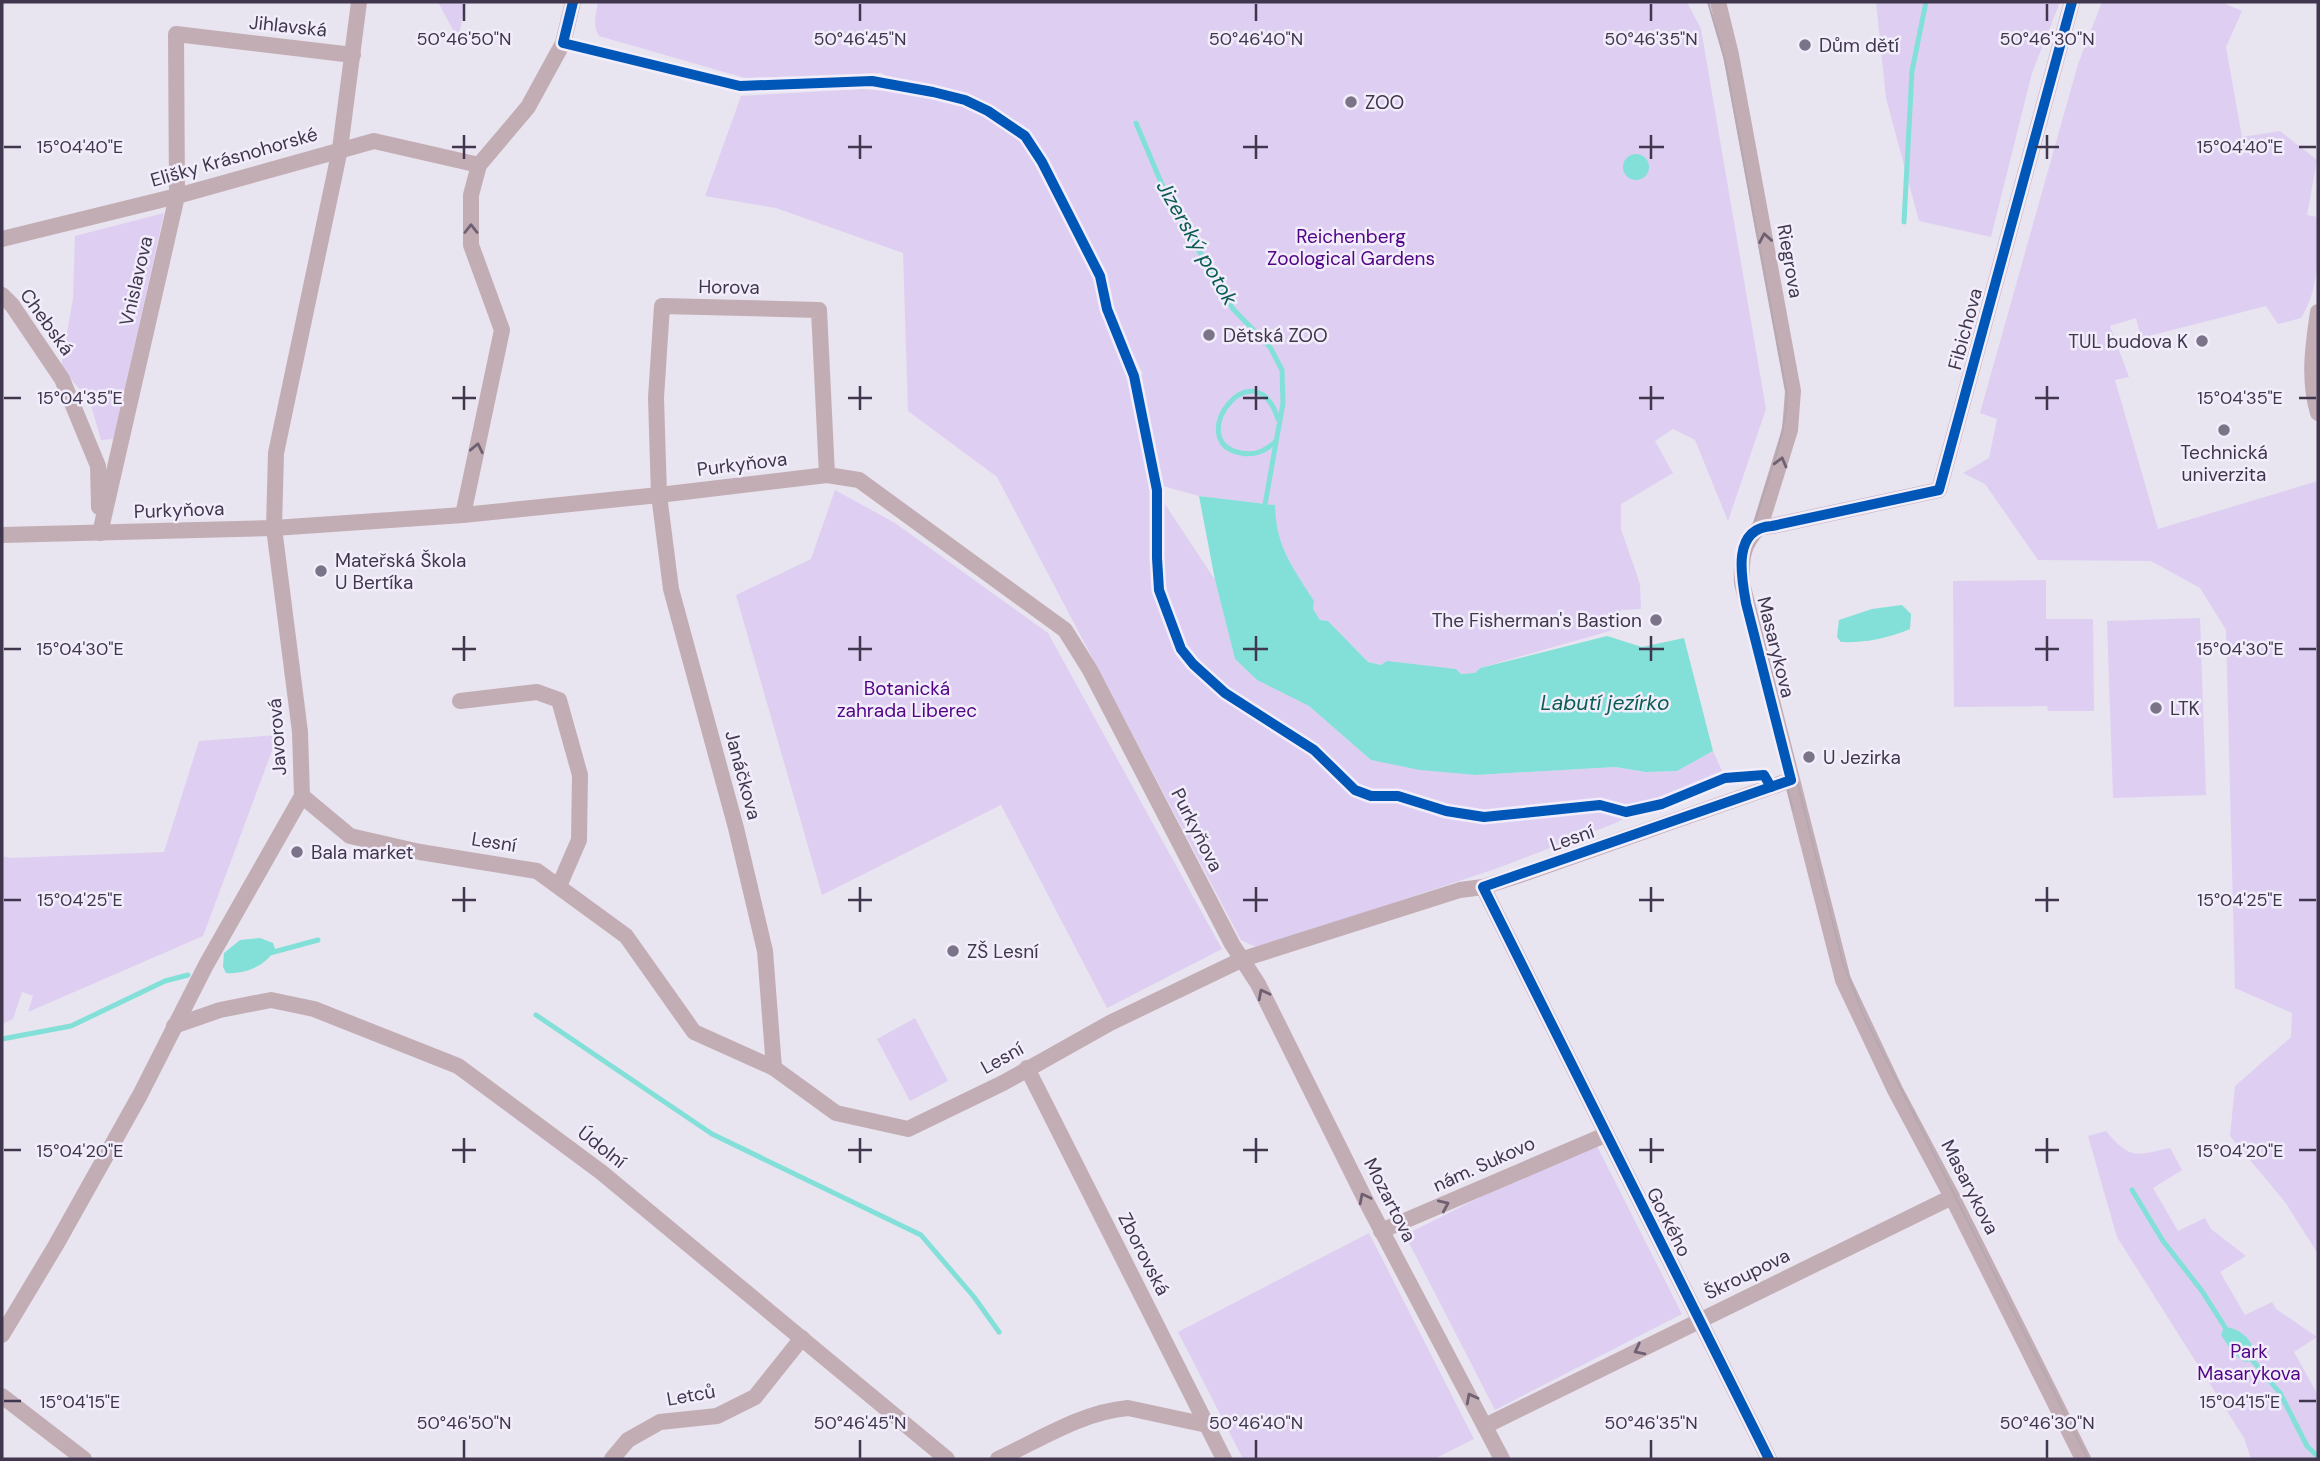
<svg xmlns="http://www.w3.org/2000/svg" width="2320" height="1461" font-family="'DM Sans',sans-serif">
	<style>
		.green { fill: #decff2 }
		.water { fill: #82e0d8 }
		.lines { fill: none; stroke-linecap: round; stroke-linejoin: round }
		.stream { stroke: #82e0d8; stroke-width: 5 }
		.minor { stroke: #c3adb4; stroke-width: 16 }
		.tram { stroke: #b6a8b1; stroke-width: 2 }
		.cycleway-casing { stroke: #f2edfa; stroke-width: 15 }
		.cycleway { stroke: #0057b8; stroke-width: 10 }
		.oneway { stroke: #6e6072 }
		.ticks { fill: none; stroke: #40364e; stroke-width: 2.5 }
		.poi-dot { fill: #7b7387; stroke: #f2edfa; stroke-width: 2.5 }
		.labels { text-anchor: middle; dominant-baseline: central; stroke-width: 5; stroke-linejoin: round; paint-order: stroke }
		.street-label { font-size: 19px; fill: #40364e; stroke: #f2edfa }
		.poi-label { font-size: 19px; fill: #40364e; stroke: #f2edfa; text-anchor: start }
		.park-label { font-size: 19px; fill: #510486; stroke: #f2edfa }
		.water-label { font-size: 21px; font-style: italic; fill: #0b5c54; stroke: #f2edfa }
		.ticks-label { font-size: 18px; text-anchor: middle; fill: #40364e; stroke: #f2edfa; stroke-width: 5; stroke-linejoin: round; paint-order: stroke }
	</style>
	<rect width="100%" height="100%" fill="#e8e4f0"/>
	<g class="green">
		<path d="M438 2H466L458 39Z"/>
		<path d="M598 2H1687L1701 29 1766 409 1728 521 1695 440 1673 429 1655 441 1673 473 1621 504V529L1640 584 1641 609 1621 610V617L1612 618 1613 630 1480 668 1475 673 1461 674 1456 669 1381 665 1368 662 1328 621 1320 620 1312 609 1314 601C1292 566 1276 547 1274 505L1199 496 1159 485 1137 375 1143 374 1115 318 1105 274 1048 163 1025 133 982 103 963 96 897 81 881 73 745 78 599 36C592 25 596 14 598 2Z"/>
		<path d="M1876 2H2060L2032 73 1991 237 1919 221 1886 98Z"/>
		<path d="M2102 2H2221L2242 11 2226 47 2242 137 2280 131 2317 160 2307 215 2318 217C2318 252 2320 288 2301 318L2278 324 2266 306 2141 338 2136 318 2110 326 2129 377 2115 380 2158 529 2318 481V1254L2285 1202 2230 1136 2235 1086 2291 1037 2292 1013 2235 988 2226 630 2200 588 2151 561 2038 560 1985 484 1963 473 1989 458 1997 419 1980 413 2078 64Z"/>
		<path d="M863 89 924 94 962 103 984 113 1013 132 1024 141 1040 165 1091 266 1109 323 1130 376 1153 486 1215 580 1235 659 1257 680 1309 706 1371 760 1476 775 1615 767 1646 772 1677 771 1713 751 1723 773 1613 824 1495 869 1258 948 1241 940 997 477 908 411 903 253 776 208 705 196 741 96Z"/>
		<path d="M164 213 114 439 101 440 90 402 61 367 73 298 75 236Z"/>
		<path d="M835 490 895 523 1048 633 1222 949 1107 1008 1001 805 822 895 736 595 811 559Z"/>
		<path d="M2046 580V619H2093L2094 711H2048L2047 706 1954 707 1953 581Z"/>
		<path d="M2200 618 2206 795 2113 798 2107 621Z"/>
		<path d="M278 735 203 936 28 1012 33 996 22 992 13 1019 2 1024V856L11 858 164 852 199 741Z"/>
		<path d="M915 1018 948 1081 910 1101 877 1039Z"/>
		<path d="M2106 1131C2131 1161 2136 1155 2170 1148L2182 1170 2153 1188 2178 1231 2205 1218 2211 1229 2246 1256 2220 1272 2245 1315 2272 1302 2276 1309 2317 1337 2294 1352 2318 1395V1459H2251L2244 1438 2117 1237 2088 1136Z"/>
		<path d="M1594 1140 1682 1314 1495 1410 1405 1235Z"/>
		<path d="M1369 1233 1474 1439 1434 1459H1243L1178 1332Z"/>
	</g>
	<g class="water">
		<circle cx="1636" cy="167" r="13"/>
		<path d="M1199 496 1275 505C1276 547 1292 566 1314 601L1313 609 1320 620 1328 621 1368 662 1381 665 1387 661 1456 669 1461 674 1475 673 1480 668 1607 636 1642 647 1684 638 1713 751 1677 771 1646 772 1615 767 1476 775 1420 770 1371 760 1309 706 1257 680 1235 659 1215 580Z"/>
		<path d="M1902 605 1911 614 1910 629C1889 638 1864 643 1841 642L1837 637 1839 620 1872 609Z"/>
		<path d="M260 938 273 943 275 949C267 965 245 975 226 973L223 967 224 953 240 940Z"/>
		<path d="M2224 1327C2240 1327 2261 1345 2250 1361L2245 1362 2234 1354 2221 1335Z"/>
	</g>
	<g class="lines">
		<g class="stream">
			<path d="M1136 123 1166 194 1233 309 1270 347 1282 370 1283 403 1264 510"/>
			<path d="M1904 222 1912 71 1926 2"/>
			<path d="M1275 442C1265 451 1255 456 1241 453 1182 442 1254 345 1278 419"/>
			<path d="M270 953 318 940"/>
			<path d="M536 1015 712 1134 921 1235 974 1297 999 1332"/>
			<path d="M2 1039 71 1026 165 981 188 975"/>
			<path d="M2132 1190 2163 1241 2202 1291 2228 1332"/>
			<path d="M2248 1355 2280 1393 2307 1446 2318 1457"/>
		</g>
		<g class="minor">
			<path d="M1718 2 1731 55 1793 391 1790 430 1760 527"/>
			<path d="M2 239 177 196 374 141 479 165"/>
			<path d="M2 295 12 305 62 379 98 466 99 507"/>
			<path d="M2318 312C2313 346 2308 379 2318 413"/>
			<path d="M463 515 502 330 471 245V195L479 165 528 107 563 43 573 2"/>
			<path d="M1760 527C1742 543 1741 560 1742 583L1843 980 1895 1090 1952 1197 2083 1459"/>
			<path d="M1760 527 1772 526 1939 490 2072 2"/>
			<path d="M100 533 177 196 176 34 353 55"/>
			<path d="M2 535 274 528 463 515 659 495 827 475 859 480 1065 630 1090 670 1232 944 1258 984 1366 1201 1502 1459"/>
			<path d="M460 701 537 692 559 700 580 775 579 840 559 886"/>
			<path d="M302 796 350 836 420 852 537 871 626 936 694 1032 774 1068 836 1113 908 1129 1003 1083 1110 1023 1243 959 1460 890 1483 887 1511 878 1791 780"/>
			<path d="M1483 887 1769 1459"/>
			<path d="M174 1026 220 1010 271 1000 314 1009 458 1066 601 1172 947 1459"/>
			<path d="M774 1068 765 951 736 828 671 589 659 495 656 398 662 306 819 310 827 475"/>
			<path d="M1027 1068 1224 1459"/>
			<path d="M1381 1231 1605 1135"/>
			<path d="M2 1335 56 1245 140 1095 206 965 302 796 300 732 274 528 276 453 340 149 359 2"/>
			<path d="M2 1396 84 1459"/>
			<path d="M1485 1426 1952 1197"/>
			<path d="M612 1459 628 1440 660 1422 717 1416 755 1397 802 1338"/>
			<path d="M998 1459C1039 1440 1082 1412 1128 1408L1207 1425"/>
		</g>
		<g class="tram">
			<path d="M1708 2 1725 60 1787 395C1785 461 1744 518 1747 584L1843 963 1863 1014 2088 1459"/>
			<path d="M1780 759 1793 810"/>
		</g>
		<defs>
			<g id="cycleway">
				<path d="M573 2 563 43 740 86 872 81 933 92 965 100 988 111 1025 136 1042 162 1100 276 1107 309 1134 376 1157 490V558L1159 590 1181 649 1193 664 1225 693 1314 750 1355 790 1371 796H1398L1446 811 1484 817 1600 805 1626 812 1662 804 1725 778 1764 775 1771 787"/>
				<path d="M1769 1459 1483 887 1791 780 1746 603C1741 576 1732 528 1772 526L1939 490 2072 2"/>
			</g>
		</defs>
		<use href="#cycleway" class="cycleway-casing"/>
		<use href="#cycleway" class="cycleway"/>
	</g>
	<defs><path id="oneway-chevron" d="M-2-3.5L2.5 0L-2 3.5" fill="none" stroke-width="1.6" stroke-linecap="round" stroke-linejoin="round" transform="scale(1.75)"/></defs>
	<g class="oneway">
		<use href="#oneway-chevron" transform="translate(471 229) rotate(-90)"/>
		<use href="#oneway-chevron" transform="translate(1765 238) rotate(-100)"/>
		<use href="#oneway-chevron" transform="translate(477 448) rotate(-78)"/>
		<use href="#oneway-chevron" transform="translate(1781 462) rotate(-75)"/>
		<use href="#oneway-chevron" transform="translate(1263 994) rotate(-117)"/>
		<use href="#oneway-chevron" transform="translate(1364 1198) rotate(-117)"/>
		<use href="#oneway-chevron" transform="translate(1444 1205) rotate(-24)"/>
		<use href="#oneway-chevron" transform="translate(1639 1350) rotate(153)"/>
		<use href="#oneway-chevron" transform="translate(1471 1398) rotate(-118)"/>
	</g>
	<path class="ticks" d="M464 4V21M860 4V21M1256 4V21M1651 4V21M2047 4V21M464 135V159M860 135V159M1256 135V159M1651 135V159M2047 135V159M4 147H21M452 147H476M848 147H872M1243 147H1268M1639 147H1664M2035 147H2059M2299 147H2316M464 386V410M860 386V410M1256 386V410M1651 386V410M2047 386V410M4 398H21M452 398H476M848 398H872M1243 398H1268M1639 398H1664M2035 398H2059M2299 398H2316M464 636V661M860 636V661M1256 636V661M1651 636V661M2047 636V661M4 649H21M452 649H476M848 649H872M1243 649H1268M1639 649H1664M2035 649H2059M2299 649H2316M464 887V912M860 887V912M1256 887V912M1651 887V912M2047 887V912M4 900H21M452 900H476M848 900H872M1243 900H1268M1639 900H1664M2035 900H2059M2299 900H2316M464 1138V1163M860 1138V1163M1256 1138V1163M1651 1138V1163M2047 1138V1163M4 1150H21M452 1150H476M848 1150H872M1243 1150H1268M1639 1150H1664M2035 1150H2059M2299 1150H2316M4 1401H21M2299 1401H2316M464 1440V1458M860 1440V1458M1256 1440V1458M1651 1440V1458M2047 1440V1458"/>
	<g class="poi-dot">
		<circle cx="1805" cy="45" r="7"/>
		<circle cx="1351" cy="102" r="7"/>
		<circle cx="1209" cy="335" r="7"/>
		<circle cx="2202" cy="341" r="7"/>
		<circle cx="2224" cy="430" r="7"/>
		<circle cx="321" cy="571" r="7"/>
		<circle cx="1656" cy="620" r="7"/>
		<circle cx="2156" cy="708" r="7"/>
		<circle cx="1809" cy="757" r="7"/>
		<circle cx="297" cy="852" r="7"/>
		<circle cx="953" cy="951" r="7"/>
	</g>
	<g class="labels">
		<g class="street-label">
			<text transform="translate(288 26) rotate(6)">Jihlavská</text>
			<text transform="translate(234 157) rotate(-16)">Elišky Krásnohorské</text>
			<text transform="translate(1790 261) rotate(80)">Riegrova</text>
			<text transform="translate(136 281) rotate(-77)">Vnislavova</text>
			<text transform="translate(729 287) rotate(1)">Horova</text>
			<text transform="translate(47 322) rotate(54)">Chebská</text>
			<text transform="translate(1965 329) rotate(-75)">Fibichova</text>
			<text transform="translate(742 464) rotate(-7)">Purkyňova</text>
			<text transform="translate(179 510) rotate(-2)">Purkyňova</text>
			<text transform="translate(1776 647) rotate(76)">Masarykova</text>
			<text transform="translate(277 737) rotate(-94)">Javorová</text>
			<text transform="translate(743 775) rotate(75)">Janáčkova</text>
			<text transform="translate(1197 830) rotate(63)">Purkyňova</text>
			<text transform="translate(1572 838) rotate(-19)">Lesní</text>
			<text transform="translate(494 842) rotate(9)">Lesní</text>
			<text transform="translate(1002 1058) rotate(-29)">Lesní</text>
			<text transform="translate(602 1147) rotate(38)">Údolní</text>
			<text transform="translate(1484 1164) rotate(-24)">nám. Sukovo</text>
			<text transform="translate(1970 1187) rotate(63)">Masarykova</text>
			<text transform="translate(1390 1200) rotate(63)">Mozartova</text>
			<text transform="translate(1669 1222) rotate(63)">Gorkého</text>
			<text transform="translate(1144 1254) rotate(63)">Zborovská</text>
			<text transform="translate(1747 1274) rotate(-26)">Škroupova</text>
			<text transform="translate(691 1395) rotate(-10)">Letců</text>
		</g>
		<g class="poi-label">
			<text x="1819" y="45">Dům dětí</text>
			<text x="1365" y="102">ZOO</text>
			<text x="1223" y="335">Dětská ZOO</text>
			<text x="2188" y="341" text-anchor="end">TUL budova K</text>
			<text x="2224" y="452" text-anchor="middle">Technická<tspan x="2224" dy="22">univerzita</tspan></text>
			<text x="335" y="560">Mateřská Škola<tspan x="335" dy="22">U Bertíka</tspan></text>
			<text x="1642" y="620" text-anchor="end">The Fisherman's Bastion</text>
			<text x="2170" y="708">LTK</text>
			<text x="1823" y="757">U Jezirka</text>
			<text x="311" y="852">Bala market</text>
			<text x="967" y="951">ZŠ Lesní</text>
		</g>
		<g class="park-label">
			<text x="1351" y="236">Reichenberg<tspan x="1351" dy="22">Zoological Gardens</tspan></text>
			<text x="907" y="688">Botanická<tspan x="907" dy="22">zahrada Liberec</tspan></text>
			<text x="2249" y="1351">Park<tspan x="2249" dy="22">Masarykova</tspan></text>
		</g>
		<g class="water-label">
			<text transform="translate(1197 243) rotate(60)">Jizerský potok</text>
			<text x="1605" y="703">Labutí jezírko</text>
		</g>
	</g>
	<g class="ticks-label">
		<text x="464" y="45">50°46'50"N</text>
		<text x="860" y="45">50°46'45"N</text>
		<text x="1256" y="45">50°46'40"N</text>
		<text x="1651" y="45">50°46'35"N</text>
		<text x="2047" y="45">50°46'30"N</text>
		<text x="2240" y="153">15°04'40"E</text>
		<text x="80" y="153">15°04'40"E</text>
		<text x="2240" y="404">15°04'35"E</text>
		<text x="80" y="404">15°04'35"E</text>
		<text x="2240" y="655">15°04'30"E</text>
		<text x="80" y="655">15°04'30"E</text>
		<text x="2240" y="906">15°04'25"E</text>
		<text x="80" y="906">15°04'25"E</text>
		<text x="2240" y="1157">15°04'20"E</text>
		<text x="80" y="1157">15°04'20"E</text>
		<text x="2240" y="1408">15°04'15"E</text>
		<text x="80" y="1408">15°04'15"E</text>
		<text x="464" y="1429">50°46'50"N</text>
		<text x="860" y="1429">50°46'45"N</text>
		<text x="1256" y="1429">50°46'40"N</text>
		<text x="1651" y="1429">50°46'35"N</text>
		<text x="2047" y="1429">50°46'30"N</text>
	</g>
	<rect width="2320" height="1461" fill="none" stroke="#40364e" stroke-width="7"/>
</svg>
